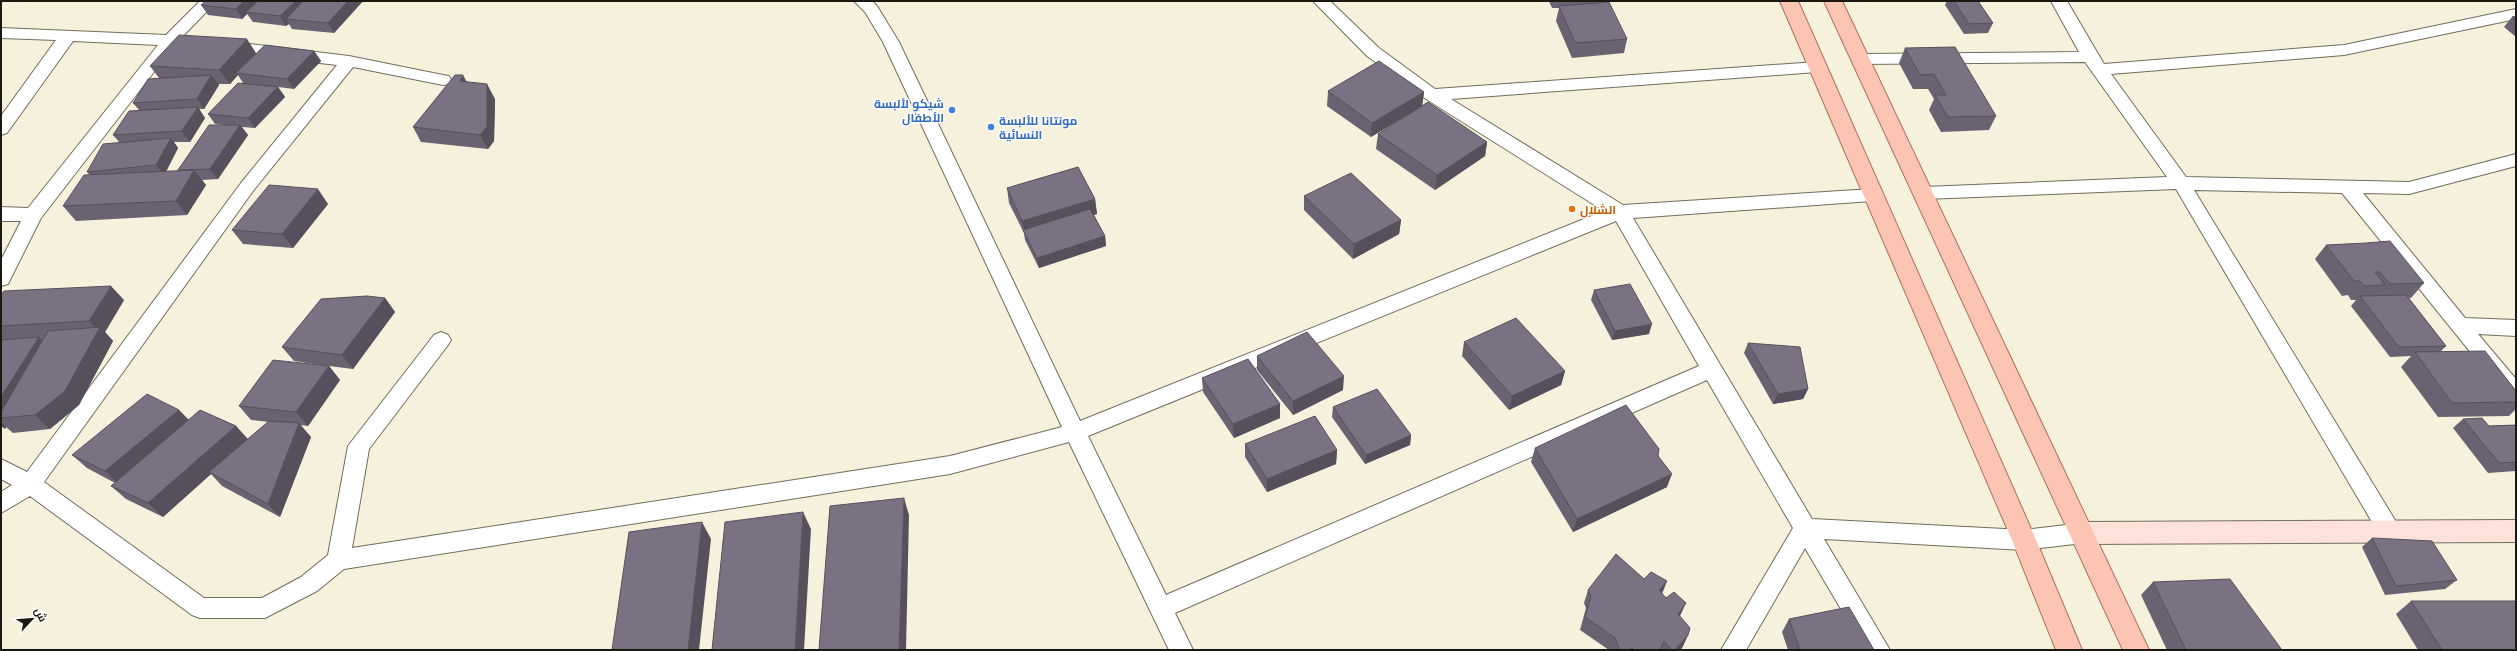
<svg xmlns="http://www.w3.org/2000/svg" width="2517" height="651" font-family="Montserrat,Cairo,sans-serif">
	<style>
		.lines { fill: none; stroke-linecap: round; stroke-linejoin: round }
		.street-casing { stroke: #706d5c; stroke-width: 2 }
		.secondary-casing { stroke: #706d5c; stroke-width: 2 }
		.primary-casing { stroke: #ac705a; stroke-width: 2 }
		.street { fill: #fff; fill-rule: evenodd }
		.secondary { fill: #fee2d9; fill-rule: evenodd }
		.primary { fill: #fcc5b3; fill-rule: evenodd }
		.wall { fill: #696270; fill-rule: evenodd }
		.shaded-wall { fill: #55505b }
		.building { fill: #7a7282; stroke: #55505b }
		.shop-dot { fill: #3f7fe0; stroke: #fefefa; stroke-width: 1.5 }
		.food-dot { fill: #e8710a; stroke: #fefefa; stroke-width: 1.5 }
		.labels { text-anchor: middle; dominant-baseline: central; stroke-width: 3; stroke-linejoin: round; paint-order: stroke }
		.shop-label { font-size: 12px; font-weight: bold; fill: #366cbe; stroke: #fefefa; text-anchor: end }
		.food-label { font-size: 12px; font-weight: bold; fill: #c56008; stroke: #fefefa; text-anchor: start }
	</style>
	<rect width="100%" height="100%" fill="#f5f1dd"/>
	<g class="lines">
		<defs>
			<g id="street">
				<path d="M200 1H217L183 36 349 56 443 75 449 76 451 80 449 84 443 85 353 67 253 191 44 482 204 598H262L301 577 328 555 348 446 434 335 441 332 448 335 451 340 448 345 369 449 352 548 950 456 1062 427 883 42 865 12 854 1H872L877 6 899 42 1080 421 1604 211 1426 99 1367 56 1313 1H1330L1379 48 1435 89 1817 62 1823 63 1825 67 1823 71 1817 72 1451 99 1623 205 1872 189 1879 190 1881 195 1879 200 1872 201 1633 218 1812 519 2024 530 2083 523 2091 526 2094 533 2091 540 2083 543 2024 550 1824 539 1890 650H1865L1805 548 1746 650H1721L1793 528 1707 380 1175 613 1193 650H1169L1069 442 950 474 344 569 317 591 265 618H200L192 615 30 496 1 513V492L12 485 1 479V459L27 472 241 183 337 65 174 46 41 218 8 284 1 286V260L21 221H1V207L28 208 158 45 73 41 7 133 1 135V116L56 40 1 38V28L166 35ZM1616 221 1699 366 1166 595 1088 436Z"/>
				<path d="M2051 1H2067L2104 64 2344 45 2516 9V19L2344 55 2111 74 2186 177 2409 182 2516 154V166L2409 194 2363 193 2465 318 2516 320V336L2478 334 2516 379V402L2509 400 2342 193 2194 190 2398 525 2401 532 2398 539 2390 542 2382 539 2176 189 1924 199 1918 197 1915 193 1918 189 1924 187 2167 177 2085 62 1861 64 1855 63 1853 59 1855 55 1861 54 2079 52Z"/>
			</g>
			<path id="secondary" d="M2516 520V542L2083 544 2074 540 2071 533 2074 526 2083 522Z"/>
			<g id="primary">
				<path d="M1780 1H1798L2036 540 2082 650H2056L2012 540Z"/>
				<path d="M1824 1H1842L2149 650H2123Z"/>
			</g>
		</defs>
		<use href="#street" class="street-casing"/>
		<use href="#secondary" class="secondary-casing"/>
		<use href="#primary" class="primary-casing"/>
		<use href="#street" class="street"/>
		<use href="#secondary" class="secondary"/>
		<use href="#primary" class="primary"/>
	</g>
	<g class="wall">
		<path d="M363 1 334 33 292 29 289 24 286 26 253 22 247 14 242 19 208 15 201 5Z"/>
		<path d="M1549 1H1603V3L1627 39 1624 53 1572 58 1556 21 1559 8H1552Z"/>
		<path d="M1947 1H1978L1993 23 1988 33 1964 34 1945 5Z"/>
		<path d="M2516 16V37L2504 27 2512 17Z"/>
		<path d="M1905 48 1996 116 1989 130 1941 132 1929 110 1934 99 1928 89H1913L1899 63Z"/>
		<path d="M314 51 321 61 294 89 278 87 285 97 255 128 242 127 248 135 218 179 202 180 206 185 187 215 76 221 63 206 90 175 87 172 120 143 113 135 139 110 133 103 159 78 150 66 256 53ZM238 75 243 83 208 114 215 124 224 125 178 170V171L166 172 178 148 174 142H190L205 118 199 109H204L219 85 218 84H230Z"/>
		<path d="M1328 91 1424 92 1422 106 1487 142 1485 156 1435 190 1376 149 1378 134 1419 108 1371 137 1327 106Z"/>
		<path d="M495 99 494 141 488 149 421 142 413 127Z"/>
		<path d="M1007 188 1095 199 1097 214 1094 215 1105 236 1106 246 1039 268 1025 240 1024 233 1009 203Z"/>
		<path d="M1304 196 1401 220 1399 234 1353 259 1304 210Z"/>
		<path d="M328 204 293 248 243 244 232 230Z"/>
		<path d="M2326 245 2424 283 2411 298H2409L2446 346 2440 352 2516 391V409L2509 416 2438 417 2401 367 2411 356 2390 357 2351 306 2356 300H2351L2348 295 2342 296 2315 259Z"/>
		<path d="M1594 290 1649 334 1612 340 1591 300Z"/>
		<path d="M1 295 124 300 105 332 113 341 79 405 50 429 13 433 6 427 5 429 1 426Z"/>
		<path d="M385 298 395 312 353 369 329 366 340 380 308 426 300 425 311 437 280 517 222 486 211 474 163 517 126 499 111 486 115 483 87 468 72 455 179 410 189 420 236 426 248 439 269 422 251 420 239 406 327 366 294 361 282 347Z"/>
		<path d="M1464 342 1565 371 1561 385 1509 410 1462 356Z"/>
		<path d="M1748 343 1808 389 1803 399 1773 404 1744 353Z"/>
		<path d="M1257 356 1343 390 1293 415 1257 370Z"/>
		<path d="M1202 378 1280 404V418L1234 438 1203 392Z"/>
		<path d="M1333 407 1411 435 1410 445 1365 464 1332 417Z"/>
		<path d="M2463 419 2489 426 2516 425V471L2488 473 2453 428Z"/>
		<path d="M1245 444 1337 450 1336 464 1267 492 1245 457Z"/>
		<path d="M1535 448 1658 456 1667 487 1573 532 1531 462Z"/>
		<path d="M2372 538 2457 580 2445 589 2385 595 2362 547Z"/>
		<path d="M2153 582 2282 650H2167L2141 595Z"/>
		<path d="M1588 590 1662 593 1680 617 1688 635 1682 648 1680 650H1609L1580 630 1586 608 1584 603Z"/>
		<path d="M2411 601 2516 650H2418L2396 614Z"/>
		<path d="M1789 619 1874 650H1788L1782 632Z"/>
	</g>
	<g class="shaded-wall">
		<path d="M244 1H261L246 12 247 14 242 19 236 9Z"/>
		<path d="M296 1H313L286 19 289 24 286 26 280 16Z"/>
		<path d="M348 1H363L334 33 328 23Z"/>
		<path d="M247 39 256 53 236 73 238 75 230 84 219 70Z"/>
		<path d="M314 51 321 61 294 89 287 79Z"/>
		<path d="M211 75 219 85 204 109 197 99Z"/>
		<path d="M463 75 471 90 460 81Z"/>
		<path d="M487 84 495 99 494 141 488 149 480 135Z"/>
		<path d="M278 87 285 97 255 128 248 118Z"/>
		<path d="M1424 92 1422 106 1371 137 1372 123Z"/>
		<path d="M198 107 205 118 190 142 182 131Z"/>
		<path d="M240 125 248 135 218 179 210 169Z"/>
		<path d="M171 138 178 148 164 175 156 165Z"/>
		<path d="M1487 142 1485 156 1435 190 1437 175Z"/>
		<path d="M194 170 206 185 187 215 176 201Z"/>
		<path d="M318 189 328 204 293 248 282 234Z"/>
		<path d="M1095 199 1097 214 1026 235 1025 233 1022 221Z"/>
		<path d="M1401 220 1399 234 1353 259 1354 244Z"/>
		<path d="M1105 236 1106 246 1039 268 1037 258Z"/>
		<path d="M111 286 124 300 105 332 113 341 79 405 50 429 35 415 98 330 89 321Z"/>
		<path d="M385 298 395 312 353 369 342 355Z"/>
		<path d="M1652 324 1649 334 1612 340 1615 331Z"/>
		<path d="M39 337 54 352 1 418V397Z"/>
		<path d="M329 366 340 380 308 426 296 412Z"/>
		<path d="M1565 371 1561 385 1509 410 1512 396Z"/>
		<path d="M1344 376 1343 390 1293 415V401Z"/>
		<path d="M1808 389 1803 399 1773 404 1778 394Z"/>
		<path d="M1280 404V418L1234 438 1233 424Z"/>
		<path d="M179 410 192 424 120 485 105 471Z"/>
		<path d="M1 422 6 427 5 429 1 425Z"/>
		<path d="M299 423 311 437 280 517 268 504Z"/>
		<path d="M236 426 248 440 209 472 211 474 163 517 148 503Z"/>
		<path d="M1411 435 1410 445 1365 464 1366 455Z"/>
		<path d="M1337 450 1336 464 1267 492V479Z"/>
		<path d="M1672 474 1667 487 1573 532 1577 519Z"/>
		<path d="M904 498 909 515 906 650H899Z"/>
		<path d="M803 512 811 529 804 650H795Z"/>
		<path d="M702 522 711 539 699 650H688Z"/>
		<path d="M1667 581 1662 594 1659 590Z"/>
		<path d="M1686 603 1680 616 1672 627 1678 614Z"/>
		<path d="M1688 635 1682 648 1680 650H1675Z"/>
	</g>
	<g class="building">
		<path d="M206 1H244L236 9 201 5Z"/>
		<path d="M258 1H296L280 16 246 12Z"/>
		<path d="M303 1H348L328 23 286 19Z"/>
		<path d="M1954 1H1978L1993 23 1969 24Z"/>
		<path d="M1609 2 1627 39 1575 43 1559 6Z"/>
		<path d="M2516 16V20L2512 17Z"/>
		<path d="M179 35 247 39 219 70 150 66Z"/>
		<path d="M265 45 314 51 287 79 236 73Z"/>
		<path d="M1955 47 1996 116 1948 117 1935 95H1946L1934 74 1920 75 1905 48Z"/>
		<path d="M1379 61 1424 92 1372 123 1328 91Z"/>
		<path d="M211 75 197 99 133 103 148 79Z"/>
		<path d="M455 75H463L460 81 487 84V127L480 135 413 127Z"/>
		<path d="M238 83 278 87 248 118 208 114Z"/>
		<path d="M1428 102 1487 142 1437 175 1378 134Z"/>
		<path d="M198 107 182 131 113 135 129 111Z"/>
		<path d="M209 125H240L210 169 178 170Z"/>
		<path d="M171 138 156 165 87 172 103 144Z"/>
		<path d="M1078 167 1095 199 1022 221 1007 188Z"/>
		<path d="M194 170 176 201 63 206 84 175Z"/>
		<path d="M1351 173 1401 220 1354 244 1304 196Z"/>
		<path d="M269 185 318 189 282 234 232 230Z"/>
		<path d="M1090 209 1105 236 1037 258 1023 230Z"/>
		<path d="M2390 241 2424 283 2390 284 2380 272H2375L2385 285 2364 286 2360 281H2354L2326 245 2366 243Z"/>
		<path d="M1630 284 1652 324 1615 331 1594 290Z"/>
		<path d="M111 286 89 321 1 326V295L4 291Z"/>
		<path d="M2406 295 2446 346 2399 347 2360 296Z"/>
		<path d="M367 296 385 298 342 355 282 347 321 299Z"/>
		<path d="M1516 318 1565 371 1512 396 1464 342Z"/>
		<path d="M100 327 65 391 35 415 1 418V412L48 331Z"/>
		<path d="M1307 332 1344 376 1293 401 1257 356Z"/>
		<path d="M39 337 1 397V340Z"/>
		<path d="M1748 343 1800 347 1808 389 1778 394Z"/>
		<path d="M2485 351 2516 391V402L2452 403 2415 352Z"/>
		<path d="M1248 359 1280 404 1233 424 1202 378Z"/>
		<path d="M273 360 329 366 296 412 239 406Z"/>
		<path d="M1377 389 1411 435 1366 455 1333 407Z"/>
		<path d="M147 394 179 410 105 471 72 455Z"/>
		<path d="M1626 405 1659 449 1658 456 1672 474 1577 519 1535 448Z"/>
		<path d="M200 410 236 426 148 503 111 486Z"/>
		<path d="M1315 416 1337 450 1267 479 1245 444Z"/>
		<path d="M2482 418 2489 426 2516 425V462L2499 463 2463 419Z"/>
		<path d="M269 421 299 423 268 504 209 472Z"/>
		<path d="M904 498 899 650H819L830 506Z"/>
		<path d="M803 512 795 650H712L725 522Z"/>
		<path d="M702 522 688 650H612L629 532Z"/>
		<path d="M2372 538 2432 541 2457 580 2396 586Z"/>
		<path d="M1616 554 1644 579 1651 572 1667 581 1659 590 1666 598 1674 592 1686 603 1678 614 1690 628 1688 635 1675 650H1671L1664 641 1661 648 1658 650H1634L1632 648 1629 650H1620L1615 638 1585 617 1591 596 1588 590Z"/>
		<path d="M2230 579 2282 650H2186L2153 582Z"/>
		<path d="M2411 601H2516V650H2442Z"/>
		<path d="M1849 607 1874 650H1800L1789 619Z"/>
	</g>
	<g class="shop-dot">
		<circle cx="952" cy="110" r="4"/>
		<circle cx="991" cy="127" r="4"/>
	</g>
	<circle class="food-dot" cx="1572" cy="209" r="4"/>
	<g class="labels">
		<g class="shop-label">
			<text x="944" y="103">شيكو لألبسة<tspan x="944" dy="14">الأطفال</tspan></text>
			<text x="999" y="120" text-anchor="start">مونتانا للألبسة<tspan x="999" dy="14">النسائية</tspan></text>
		</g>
		<g class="food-label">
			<text x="1580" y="209">الشلال</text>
		</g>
	</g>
	<rect width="2517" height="651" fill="none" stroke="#1a1811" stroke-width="4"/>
	<g transform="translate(32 619) rotate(64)" stroke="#fefefa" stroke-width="3" paint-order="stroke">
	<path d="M0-3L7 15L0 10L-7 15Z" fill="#1a1811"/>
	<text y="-6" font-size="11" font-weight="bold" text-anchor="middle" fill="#1a1811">ش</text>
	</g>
</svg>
